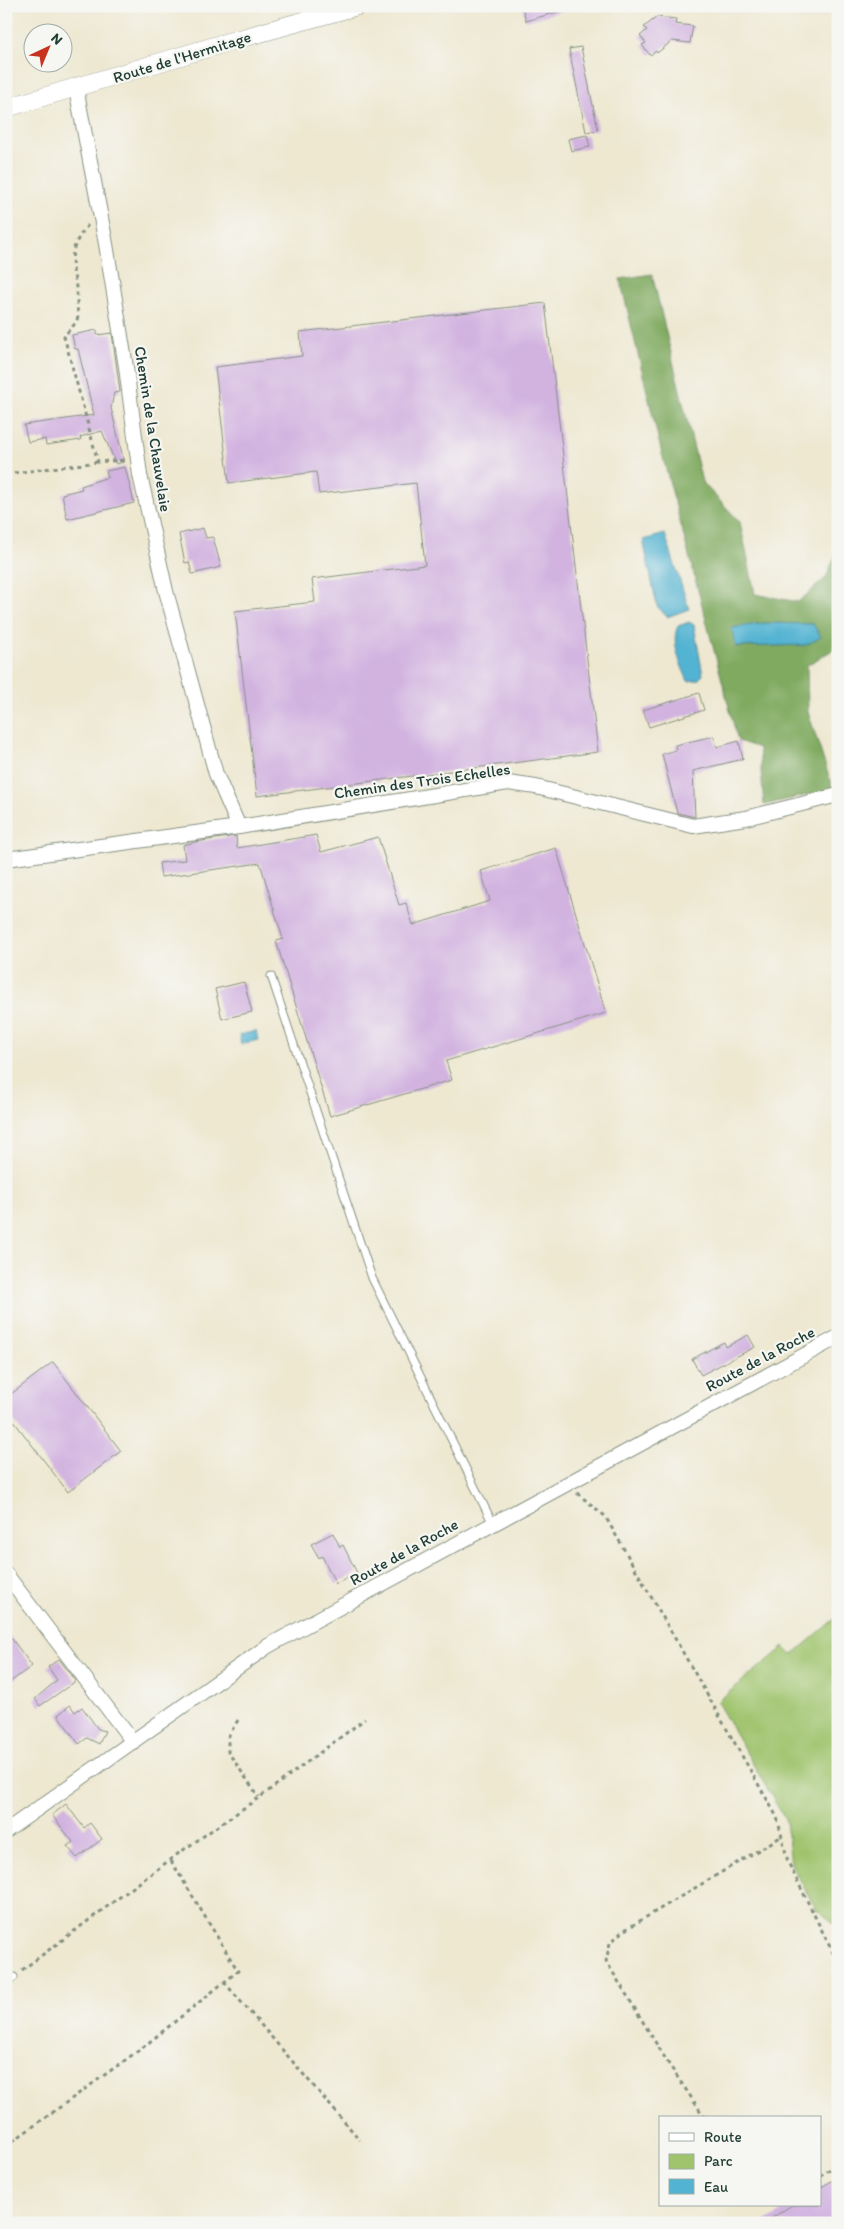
<svg xmlns="http://www.w3.org/2000/svg" width="844" height="2229" font-family="Itim,sans-serif">
	<style>
		.green { fill: #a0c46e; stroke: #608051 }
		.forest { fill: #80aa61; stroke: #50744a; fill-rule: evenodd }
		.water { fill: #53b3d2; stroke: #397883 }
		.building { fill: #d2b3e0 }
		.lines { fill: none; stroke-linecap: round; stroke-linejoin: round }
		.service-casing { stroke: #869282; stroke-width: 9 }
		.minor-casing { stroke: #869282; stroke-width: 16 }
		.tertiary-casing { stroke: #869282; stroke-width: 19 }
		.path { stroke: #869282; stroke-width: 3; stroke-dasharray: 4 4; stroke-linecap: butt }
		.service { stroke: #fff; stroke-width: 7 }
		.minor { stroke: #fff; stroke-width: 14 }
		.tertiary { stroke: #fff; stroke-width: 18 }
		.labels { text-anchor: middle; dominant-baseline: central; stroke-width: 4.5; stroke-linejoin: round; paint-order: stroke }
		.street-label { font-size: 16px; fill: #1f3d34; stroke: #f6f6f2 }
	</style>
	<rect width="100%" height="100%" fill="#f6f6f2"/>
	<filter id="ink" filterUnits="userSpaceOnUse"><feTurbulence type="fractalNoise" baseFrequency=".02" numOctaves="2"/><feDisplacementMap in="SourceGraphic" scale="10" xChannelSelector="R" yChannelSelector="G"/><feConvolveMatrix kernelMatrix="1 2 1 2 8 2 1 2 1" color-interpolation-filters="sRGB"/></filter>
	<filter id="wash" filterUnits="userSpaceOnUse"><feTurbulence type="fractalNoise" baseFrequency=".0096" numOctaves="4" result="noise"/><feDisplacementMap in="SourceGraphic" scale="20" xChannelSelector="R" yChannelSelector="G"/><feGaussianBlur stdDeviation="1.12" result="paint"/><feColorMatrix in="noise" values="0 0 0 0 0 0 0 0 0 0 0 0 0 0 0 0 0 1.4 0 .05"/><feComposite in="paint" operator="in"/></filter>
	<g filter="url(#wash)">
		<rect width="100%" height="100%" fill="#eee8d1"/>
		<path class="green" d="M838 1616V1926L816 1909 791 1864 786 1821 717 1702 784 1647 792 1655Z"/>
		<path class="forest" d="M652 274 702 482 740 522 755 594 798 602 826 578 838 549V647L807 665 808 712 833 789 764 805 759 748 738 741 661 450 620 279ZM764 623 813 624 806 645 736 647 733 628Z"/>
		<g class="water">
			<path d="M665 534 689 609 667 617 657 606 643 540Z"/>
			<path d="M689 622 694 625 703 675 698 680 688 681C681 665 670 642 678 626Z"/>
			<path d="M764 623 813 624 821 637 806 645 736 647 732 628Z"/>
			<path d="M256 1031 258 1040 241 1044 239 1035Z"/>
		</g>
		<g id="blocks">
			<g class="building">
				<path d="M522 6H563L564 10 526 21Z"/>
				<path d="M657 17 676 19 675 24 693 26 690 43 672 41 657 53 656 51 650 55 642 45 646 43 640 36 647 30 644 27Z"/>
				<path d="M581 47 598 130 586 132 569 49Z"/>
				<path d="M587 135 590 147 571 151 568 139Z"/>
				<path d="M545 303 598 752 257 796 235 611 315 602 312 579 425 565 416 483 319 494 316 472 229 483 215 367 302 356 300 332Z"/>
				<path d="M97 330V335L112 333 118 377 120 392 114 393 111 408 124 462 116 464 102 431 80 437 81 440 46 445 45 439 28 442 24 425 94 415 78 349H75L72 335Z"/>
				<path d="M125 467 134 503 67 519 62 494 82 489 81 486 108 477 106 471Z"/>
				<path d="M203 528 206 538 213 537 221 567 192 574 189 562 185 563 179 534Z"/>
				<path d="M699 693 704 710 649 727 643 710Z"/>
				<path d="M714 736 717 747 739 741 743 759 693 771 695 817 677 813 662 754 676 750 675 745Z"/>
				<path d="M316 835 321 852 378 837 399 905 406 903 413 925 490 901 481 871 556 848 606 1013 446 1061 452 1080 330 1116 276 941 283 939 260 863 161 877 159 863 185 860 183 845 195 842 236 836 237 848Z"/>
				<path d="M244 982 252 1012 222 1019 215 989Z"/>
				<path d="M748 1335 755 1347 701 1375 692 1359 724 1342 726 1347Z"/>
				<path d="M53 1362 121 1451 68 1492 6 1411V1398Z"/>
				<path d="M333 1533 340 1547 343 1545 357 1573 336 1584 322 1556 319 1558 311 1544Z"/>
				<path d="M6 1631 32 1666 6 1685Z"/>
				<path d="M59 1659 76 1681 40 1706 35 1699 57 1680 48 1667Z"/>
				<path d="M70 1705 75 1712 82 1707 98 1729 105 1731 99 1744 87 1738 79 1744 58 1715Z"/>
				<path d="M66 1804 84 1828 90 1823 102 1839 77 1858 67 1846 73 1842 52 1815Z"/>
				<path d="M838 2177V2223H764L792 2205H820V2188Z"/>
			</g>
		</g>
	</g>
	<g filter="url(#ink)">
		<use href="#blocks" fill-opacity="0" stroke="#869282" stroke-width="1"/>
		<g class="lines">
			<defs>
				<g id="service">
					<path d="M271 976 372 1278 493 1524"/>
					<path d="M6 1983 14 1977"/>
				</g>
				<g id="minor">
					<path d="M76 88 106 244 126 367 140 475 166 591 216 774 239 827"/>
					<path d="M6 859 239 827 508 783 536 787 693 826 746 818 838 795"/>
					<path d="M6 1574 133 1742"/>
					<path d="M6 1831 268 1646 838 1337"/>
				</g>
				<path id="tertiary" d="M6 108 228 42 357 6"/>
			</defs>
			<use href="#service" class="service-casing"/>
			<use href="#minor" class="minor-casing"/>
			<use href="#tertiary" class="tertiary-casing"/>
			<g class="path">
				<path d="M88 225C60 258 78 270 77 304 77 309 79 316 77 320 75 325 68 331 64 336L98 462 125 460"/>
				<path d="M6 474 98 462"/>
				<path d="M577 1493 605 1516 777 1817 788 1862 838 1963"/>
				<path d="M238 1720 228 1737V1752L259 1797"/>
				<path d="M22 1970 179 1853 267 1792 365 1719"/>
				<path d="M224 1982 360 2140"/>
				<path d="M705 2118 668 2063 606 1961 610 1943 623 1931 782 1836"/>
				<path d="M6 2146 142 2048 238 1971 170 1859"/>
				<path d="M820 2176 838 2164"/>
			</g>
			<use href="#service" class="service"/>
			<use href="#minor" class="minor"/>
			<use href="#tertiary" class="tertiary"/>
		</g>
	</g>
	<g class="labels">
		<g class="street-label">
			<text transform="translate(182 57) rotate(-17)">Route de l'Hermitage</text>
			<text transform="translate(153 429) rotate(81)">Chemin de la Chauvelaie</text>
			<text transform="translate(422 781) rotate(-8)">Chemin des Trois Echelles</text>
			<text transform="translate(760 1359) rotate(-28)">Route de la Roche</text>
			<text transform="translate(404 1552) rotate(-29)">Route de la Roche</text>
		</g>
	</g>
	<rect width="844" height="2229" fill="none" stroke="#f6f6f2" stroke-width="25"/>
	<rect x="659" y="2116" width="162" height="90" fill="#f6f6f2" stroke="#a0aca6"/>
	<rect x="669" y="2133" width="25" height="8" fill="#ffffff" stroke="#a0aca6"/>
	<text x="704" y="2142" font-size="15" fill="#1f3d34">Route</text>
	<rect x="669" y="2154" width="25" height="15" fill="#a0c46e" stroke="#a0aca6"/>
	<text x="704" y="2166" font-size="15" fill="#1f3d34">Parc</text>
	<rect x="669" y="2179" width="25" height="15" fill="#53b3d2" stroke="#a0aca6"/>
	<text x="704" y="2192" font-size="15" fill="#1f3d34">Eau</text>
	<g transform="translate(48 48) rotate(44)"><circle r="24" fill="#f6f6f2" stroke="#a0aca6"/>
	<path d="M0-4L9 19L0 12L-9 19Z" fill="#c8321e"/>
	<text y="-8" font-size="14" font-weight="bold" text-anchor="middle" fill="#1f3d34">N</text>
	</g>
</svg>
